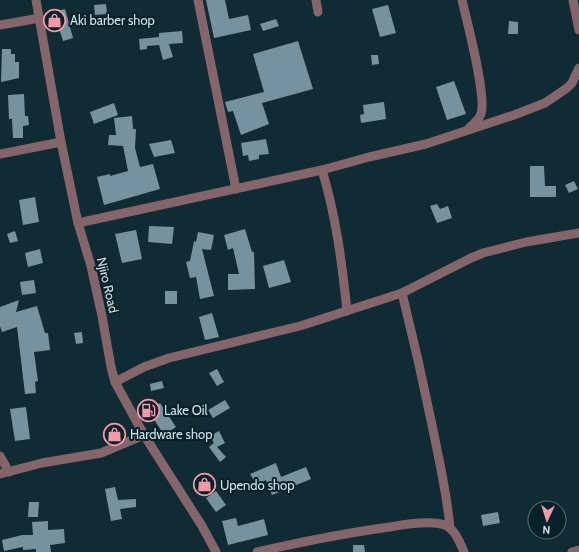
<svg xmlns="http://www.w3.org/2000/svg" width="579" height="552" font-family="Cabin,sans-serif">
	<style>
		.building { fill: #76929e }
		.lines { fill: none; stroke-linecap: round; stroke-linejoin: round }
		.minor { stroke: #846569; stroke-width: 9 }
		.labels { text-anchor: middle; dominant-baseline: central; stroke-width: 4; stroke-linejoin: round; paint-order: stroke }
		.poi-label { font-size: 13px; fill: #d2e0e7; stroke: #06212a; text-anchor: start }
		.street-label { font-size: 13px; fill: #d2e0e7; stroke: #06212a }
	</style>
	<rect width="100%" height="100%" fill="#112b34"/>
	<g class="building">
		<path d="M206 0H225L229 19 248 15 251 30 214 38Z"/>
		<path d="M106 4 107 14 95 15 94 5Z"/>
		<path d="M388 5 396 33 380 37 372 9Z"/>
		<path d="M65 9 73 38 63 41 54 12Z"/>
		<path d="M276 19 279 26 263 31 260 24Z"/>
		<path d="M509 21 518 22V34H508Z"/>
		<path d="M182 31 183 43 169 44 173 57 163 60 159 45 147 46V49L140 50 139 39 159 37V33Z"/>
		<path d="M298 41 313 89 262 103 269 124 241 135 233 111 228 112 225 102 264 92 253 54Z"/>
		<path d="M2 49H11V54H15V62H19V78L1 82Z"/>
		<path d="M371 55H378L379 64 372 65Z"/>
		<path d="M454 81 466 114 447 120 436 87Z"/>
		<path d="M24 94 25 116H28L29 125 23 126V138H13L12 119H9L8 95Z"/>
		<path d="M384 102 386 119 361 123 360 115 364 114 363 105Z"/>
		<path d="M114 103 118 115 94 124 90 112Z"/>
		<path d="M132 116 133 129H136L135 148 140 167 153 164 160 189 104 205 97 177 110 174V176L128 171 123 146 108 145 109 135H116L114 118Z"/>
		<path d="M266 139 269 154 259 155V159L249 161 248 155 243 156 241 143Z"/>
		<path d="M171 140 175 153 154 157 149 144Z"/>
		<path d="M530 166H544L545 186H556V197H530Z"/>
		<path d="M574 181 578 189 569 193 565 185Z"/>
		<path d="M35 197 39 222 23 225 19 200Z"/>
		<path d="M437 204 440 209 448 206 452 218 437 223 430 206Z"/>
		<path d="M149 226 174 227 172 244 148 242Z"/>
		<path d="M245 229 252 252H254L255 289 228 290V274H239L233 248 228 250 224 235Z"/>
		<path d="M136 230 142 259 122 263 115 234Z"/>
		<path d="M15 231 18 241 10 243 7 234Z"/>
		<path d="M198 232 214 235 211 250 202 249 214 296 200 299 196 277 190 278 186 262 190 261 194 241 196 242Z"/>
		<path d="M40 249 43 263 28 267 25 253Z"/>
		<path d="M284 260 291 282 269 288 263 266Z"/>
		<path d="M34 280 36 293 22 295 20 282Z"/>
		<rect x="165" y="291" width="12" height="13"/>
		<path d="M19 300 16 312 37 306 45 333H48L50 350 34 352 38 381 35 382 36 393 25 394 17 327 2 332 0 326V307Z"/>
		<path d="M212 313 219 337 205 340 199 317Z"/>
		<path d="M82 332 83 343 76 344 74 333Z"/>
		<path d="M217 369 224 382 217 386 209 373Z"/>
		<path d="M162 381 164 388 151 391 150 384Z"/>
		<path d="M225 400 230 408 213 418 208 410Z"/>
		<path d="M160 403 176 427 164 435 148 410Z"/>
		<path d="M26 407 30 439 15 441 10 409Z"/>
		<path d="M219 431 225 443 217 447 226 457 220 462 209 447 214 443 210 436Z"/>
		<path d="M276 463 281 477 306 467 311 479 272 495 266 480 257 485 250 474Z"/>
		<path d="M115 487 118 500 136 499V507L120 509 122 519 111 521 105 489Z"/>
		<path d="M216 491 226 505 216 512 206 498Z"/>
		<path d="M29 502H39L38 517H28Z"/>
		<path d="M498 512 500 523 483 526 481 515Z"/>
		<path d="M236 518 238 526 264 519 268 535 228 545 222 521Z"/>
		<path d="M48 521V530L64 529 65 543 50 545 51 552H36V549L23 550V547L4 551 2 540 22 535H33L32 522Z"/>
		<path d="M353 545H364L365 552H353Z"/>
	</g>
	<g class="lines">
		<g class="minor">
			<path d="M36 0 61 142 78 223 91 266 102 316 111 367 115 382 144 435 202 526 216 552"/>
			<path d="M198 0 236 189"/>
			<path d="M316 0 318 12"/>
			<path d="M462 0C467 22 487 96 481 114 479 120 473 124 469 128"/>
			<path d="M573 0 579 30"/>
			<path d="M0 25 40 18"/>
			<path d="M0 154 61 142"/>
			<path d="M322 170C336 216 342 263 347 311"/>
			<path d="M78 223 322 170 369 157 426 144 514 115 545 103 567 88 572 83 579 68"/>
			<path d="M402 293C413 337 423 381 432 425 439 460 447 493 450 528"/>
			<path d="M115 382 144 367 169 358 300 326 402 293 471 258 483 253 526 242 579 233"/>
			<path d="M0 456 9 472"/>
			<path d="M0 474 42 463 101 453 144 435"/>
			<path d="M257 552C301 542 345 533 390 527 406 524 430 520 445 525 455 529 460 543 464 552"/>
			<path d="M572 552 579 550"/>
		</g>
	</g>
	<defs>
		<symbol id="shop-ring" viewBox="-11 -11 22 22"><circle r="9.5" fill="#06212a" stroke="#f39aa9" stroke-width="1.5"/><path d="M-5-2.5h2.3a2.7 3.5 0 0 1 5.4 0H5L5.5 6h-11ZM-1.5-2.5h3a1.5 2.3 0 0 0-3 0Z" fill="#f39aa9"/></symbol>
		<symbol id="fuel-ring" viewBox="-11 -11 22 22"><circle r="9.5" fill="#06212a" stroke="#f39aa9" stroke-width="1.5"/><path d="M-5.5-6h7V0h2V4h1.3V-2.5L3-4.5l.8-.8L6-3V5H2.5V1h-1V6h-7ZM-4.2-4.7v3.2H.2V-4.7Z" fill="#f39aa9"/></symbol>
	</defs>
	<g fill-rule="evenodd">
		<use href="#shop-ring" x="42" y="8" width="25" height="25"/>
		<use href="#fuel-ring" x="136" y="398" width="25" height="25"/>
		<use href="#shop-ring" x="102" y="422" width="25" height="25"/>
		<use href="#shop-ring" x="192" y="472" width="25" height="25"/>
	</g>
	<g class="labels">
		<g class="poi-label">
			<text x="70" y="20">Aki barber shop</text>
			<text x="164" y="410">Lake Oil</text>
			<text x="130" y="434">Hardware shop</text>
			<text x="220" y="485">Upendo shop</text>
		</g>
		<g class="street-label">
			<text transform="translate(108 285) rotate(77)">Njiro Road</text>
		</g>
	</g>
	<g transform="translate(547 520) rotate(184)"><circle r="19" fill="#06212a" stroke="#586d76"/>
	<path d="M0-3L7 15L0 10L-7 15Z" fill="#f39aa9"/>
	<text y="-6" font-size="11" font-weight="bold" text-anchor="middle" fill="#d2e0e7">N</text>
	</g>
</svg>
